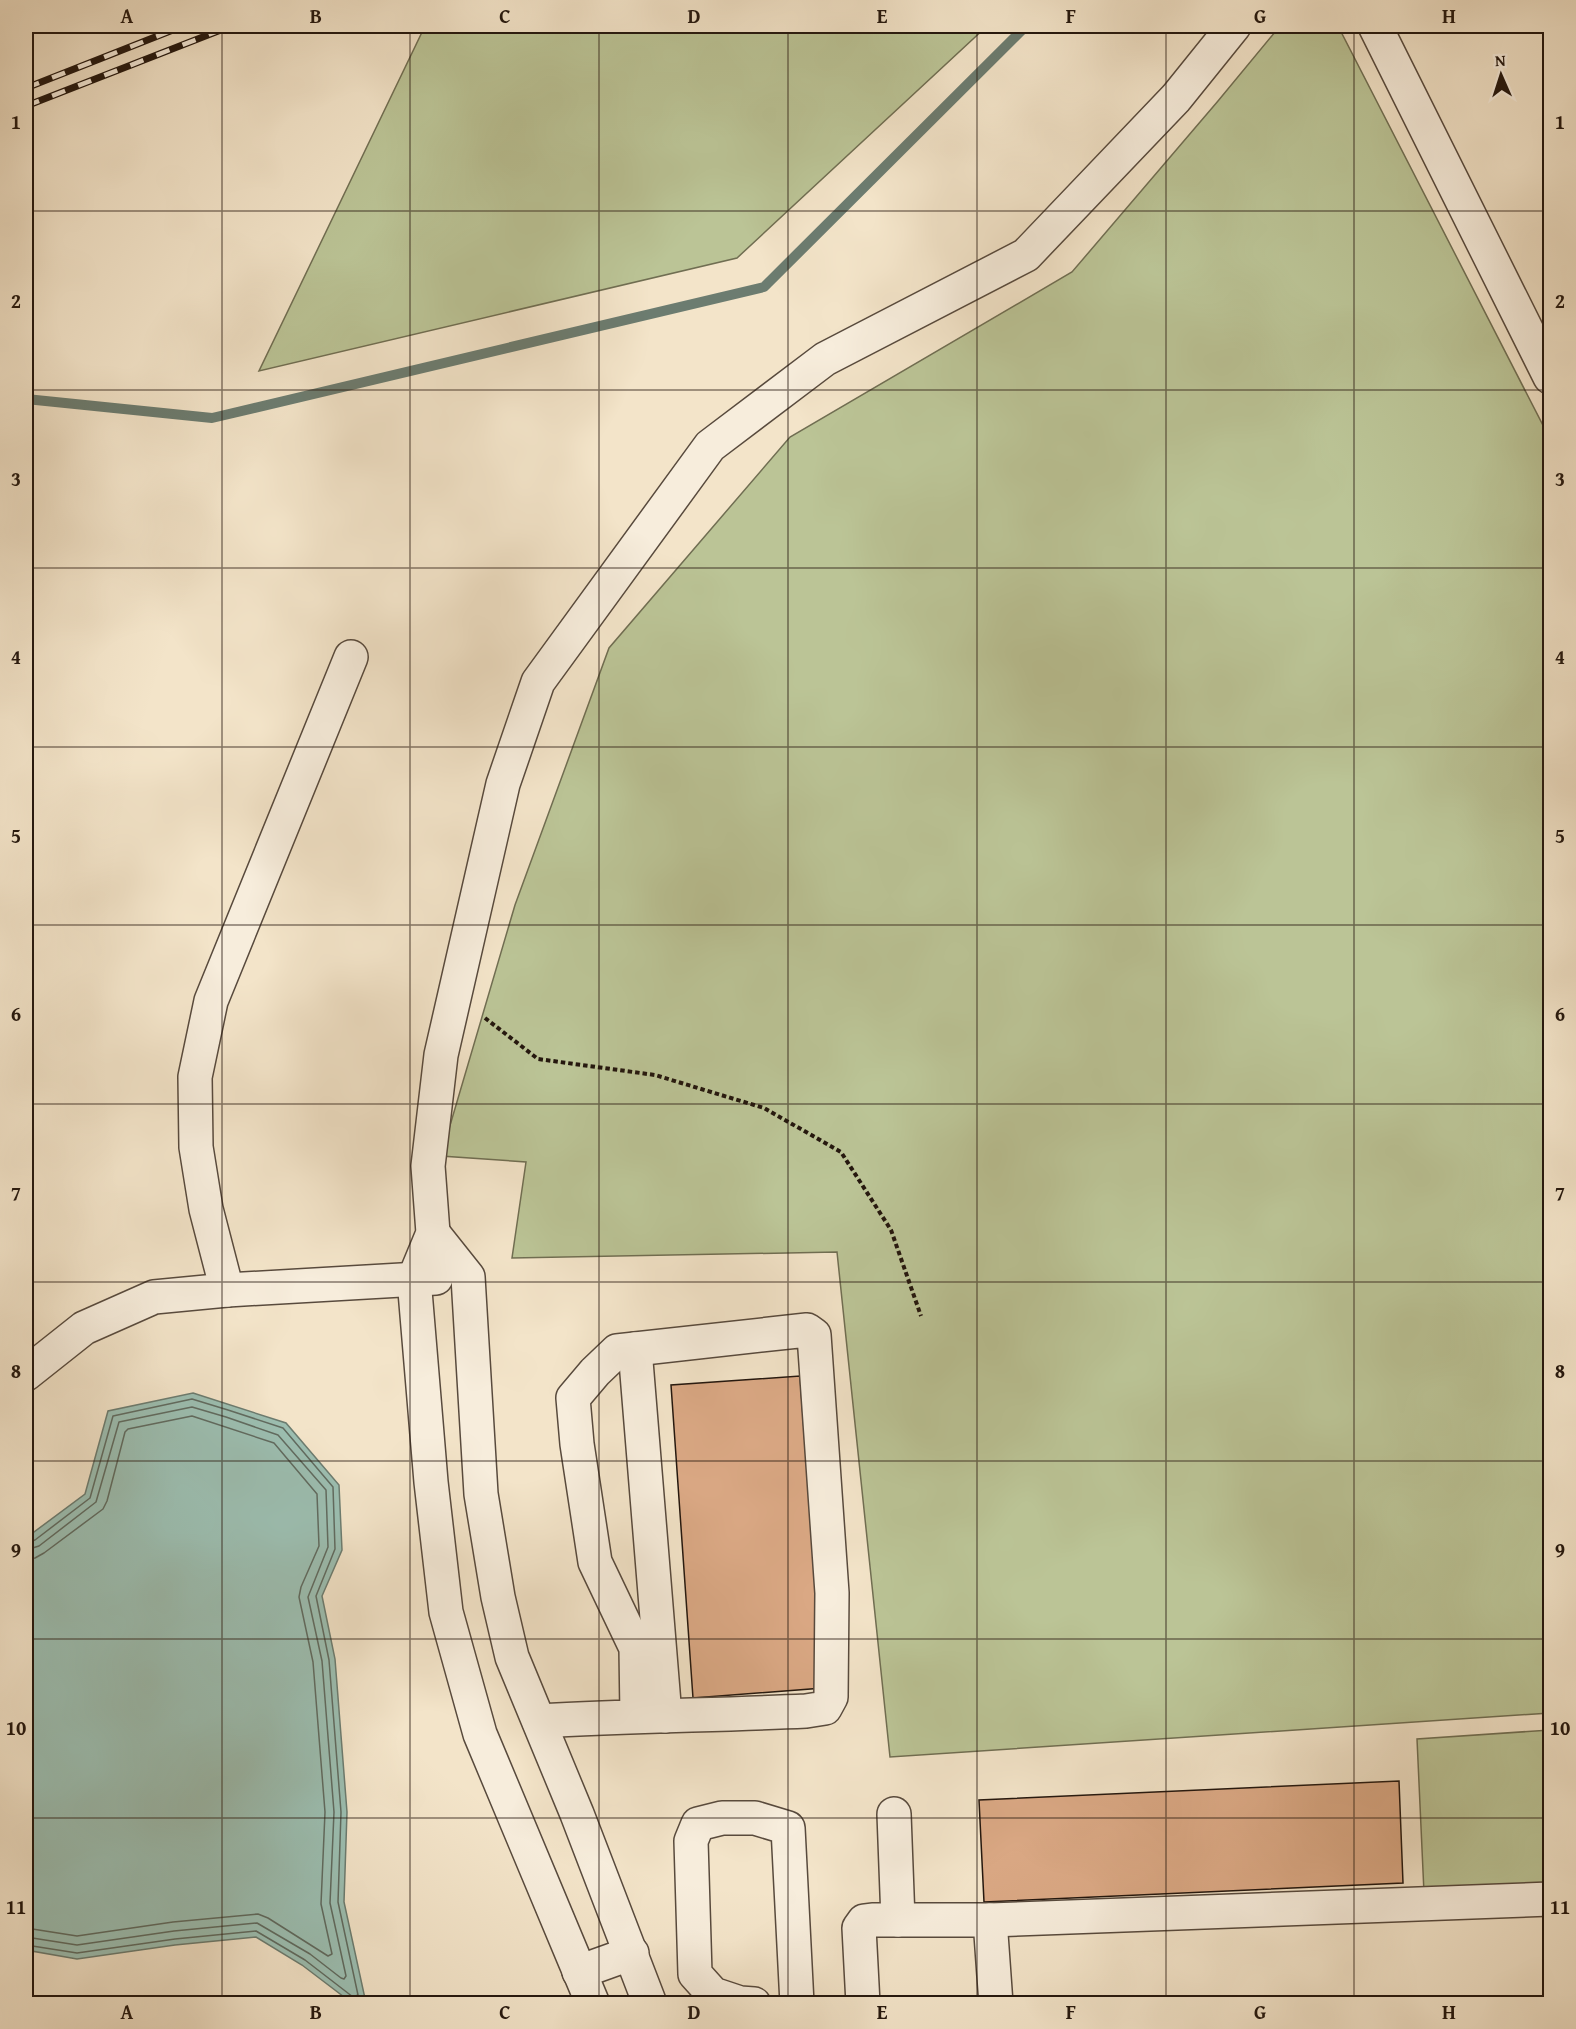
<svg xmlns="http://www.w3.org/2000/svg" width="1576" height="2029" font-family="'Gentium Book Plus',serif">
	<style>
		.green { fill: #bbc496; stroke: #706e52; stroke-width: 1.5 }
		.water { fill: #9cbfb2; stroke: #6c7c70; stroke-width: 1.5 }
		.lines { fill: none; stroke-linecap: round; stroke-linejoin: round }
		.shore { stroke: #606b60; stroke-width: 1.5 }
		.stream { stroke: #6c7c70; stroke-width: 10 }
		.building { fill: #daa884; stroke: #24170e; stroke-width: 1.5 }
		.minor-casing { stroke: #584a3d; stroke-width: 36 }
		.path { stroke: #24170e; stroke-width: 4; stroke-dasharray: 4.5 3; stroke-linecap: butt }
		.minor { stroke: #f7eddc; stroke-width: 33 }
		.rail-casing { stroke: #24170e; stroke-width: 7 }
		.rail { stroke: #f7eddc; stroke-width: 4.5; stroke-dasharray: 14; stroke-linecap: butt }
		.grid { fill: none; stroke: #24170e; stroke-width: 1.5; stroke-opacity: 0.55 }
		.neatline { fill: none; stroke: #24170e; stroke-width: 2 }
		.grid-label { font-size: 20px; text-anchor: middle; font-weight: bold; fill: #24170e }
	</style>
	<rect width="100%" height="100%" fill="#f3e4c9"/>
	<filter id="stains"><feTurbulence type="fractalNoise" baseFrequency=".00333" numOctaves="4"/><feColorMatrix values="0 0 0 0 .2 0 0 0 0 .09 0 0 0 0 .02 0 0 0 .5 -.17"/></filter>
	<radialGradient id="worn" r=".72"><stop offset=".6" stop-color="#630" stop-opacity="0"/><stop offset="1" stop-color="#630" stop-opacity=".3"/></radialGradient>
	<g class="green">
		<path d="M425 26H987L737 258 259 371Z"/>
		<path d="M1280 26H1338L1550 439V1713L890 1757 837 1252 512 1258 526 1162 441 1156 515 905 609 648 790 437 1072 272 1218 101Z"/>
		<path d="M1550 1730V1883L1424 1893 1417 1739Z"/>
	</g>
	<path class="water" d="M193 1393 286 1423 339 1485 342 1550 322 1596 335 1659 347 1812 344 1902 366 2003H352L302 1965 256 1937 175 1945 77 1959 26 1950V1538L85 1494 108 1411Z"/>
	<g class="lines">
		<g class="shore">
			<path d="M26 1543 35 1540 90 1498 113 1416 192 1399 228 1410 283 1428 333 1487 335 1549 316 1596 329 1660 341 1812 338 1902 358 1995 353 1997 305 1960 256 1931 175 1939 77 1953 26 1945"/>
			<path d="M26 1550 39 1546 96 1502 119 1422 192 1407 226 1417 278 1435 326 1490 328 1547 308 1597 322 1661 334 1812 330 1903 346 1976 344 1979 341 1978 310 1954 257 1923 174 1931 77 1945 26 1937"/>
			<path d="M26 1559 35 1558 44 1553 103 1509 107 1501 125 1432 128 1429 192 1416 274 1443 317 1494 319 1546 301 1587 299 1597 313 1662 325 1812 321 1904 332 1954 328 1956 268 1918 258 1914 173 1922 77 1936 26 1928"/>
		</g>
		<path class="stream" d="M26 399 212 418 764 287 1026 26"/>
	</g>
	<g class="building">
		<path d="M800 1376 823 1688 693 1698 671 1385Z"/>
		<path d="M1399 1781 1403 1883 984 1902 979 1800Z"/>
	</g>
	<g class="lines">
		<defs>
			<g id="minor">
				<path d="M1375 26 1550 377"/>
				<path d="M433 1233 468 1277 481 1494 498 1597 512 1657 577 1814 650 2004"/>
				<path d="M227 1290 206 1209 196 1147 195 1077 211 1001 351 657"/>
				<path d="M635 1349 665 1716"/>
				<path d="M26 1374 84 1328 154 1297 227 1290 436 1278"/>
				<path d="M539 1721C628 1716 717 1715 806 1711L825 1708 831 1697 832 1593 814 1335 807 1330 617 1351 595 1372 573 1398 577 1444 595 1562 636 1648 637 1716"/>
				<path d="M894 1814 898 1920"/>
				<path d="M990 1920 996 2004"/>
				<path d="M579 1972 632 1953"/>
				<path d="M593 2004 480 1734 446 1612 431 1482 414 1279 433 1233 428 1166 441 1055 503 784 538 682 710 446 825 359 1026 255 1176 98 1234 26"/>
				<path d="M754 2004 740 2003 713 1994 695 1974 691 1841 698 1824 722 1818H755L788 1828 797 2004"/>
				<path d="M863 2004 859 1928 864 1921 872 1920H990L1550 1899"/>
			</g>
		</defs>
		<use href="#minor" class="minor-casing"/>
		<path class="path" d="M485 1018 538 1059 655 1075 764 1108 841 1152 891 1230 921 1316"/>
		<use href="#minor" class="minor"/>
		<defs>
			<g id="rail">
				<path d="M26 88 183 26"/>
				<path d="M26 106 231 26"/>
			</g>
		</defs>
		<use href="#rail" class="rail-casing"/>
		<use href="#rail" class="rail"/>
	</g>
	<path class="grid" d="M222 26V2004M410 26V2004M599 26V2004M788 26V2004M977 26V2004M1166 26V2004M1354 26V2004M26 211H1550M26 390H1550M26 568H1550M26 747H1550M26 925H1550M26 1104H1550M26 1282H1550M26 1461H1550M26 1639H1550M26 1818H1550"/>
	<rect width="1576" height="2029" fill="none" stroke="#f3e4c9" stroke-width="66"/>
	<g transform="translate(1501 75) rotate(357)" stroke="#f7eddc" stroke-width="4.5" paint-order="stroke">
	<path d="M0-4.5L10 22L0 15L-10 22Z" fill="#24170e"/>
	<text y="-9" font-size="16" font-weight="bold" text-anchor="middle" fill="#24170e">N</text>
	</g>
	<rect x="33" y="33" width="1510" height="1963" class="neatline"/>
	<g class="grid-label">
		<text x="127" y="23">A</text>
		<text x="316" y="23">B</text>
		<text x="505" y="23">C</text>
		<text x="694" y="23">D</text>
		<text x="882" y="23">E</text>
		<text x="1071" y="23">F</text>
		<text x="1260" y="23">G</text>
		<text x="1449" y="23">H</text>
		<text x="16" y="129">1</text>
		<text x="1560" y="129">1</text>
		<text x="16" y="308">2</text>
		<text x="1560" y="308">2</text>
		<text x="16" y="486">3</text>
		<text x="1560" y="486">3</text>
		<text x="16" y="664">4</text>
		<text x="1560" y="664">4</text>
		<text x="16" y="843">5</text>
		<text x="1560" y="843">5</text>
		<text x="16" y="1021">6</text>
		<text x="1560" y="1021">6</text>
		<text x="16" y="1200">7</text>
		<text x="1560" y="1200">7</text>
		<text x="16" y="1378">8</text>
		<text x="1560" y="1378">8</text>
		<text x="16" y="1557">9</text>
		<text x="1560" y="1557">9</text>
		<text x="16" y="1735">10</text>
		<text x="1560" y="1735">10</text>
		<text x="16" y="1914">11</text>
		<text x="1560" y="1914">11</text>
		<text x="127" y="2019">A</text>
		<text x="316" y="2019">B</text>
		<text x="505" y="2019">C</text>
		<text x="694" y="2019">D</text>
		<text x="882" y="2019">E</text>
		<text x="1071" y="2019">F</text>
		<text x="1260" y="2019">G</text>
		<text x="1449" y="2019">H</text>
	</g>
	<rect width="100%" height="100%" filter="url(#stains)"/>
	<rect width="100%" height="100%" fill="url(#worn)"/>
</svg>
